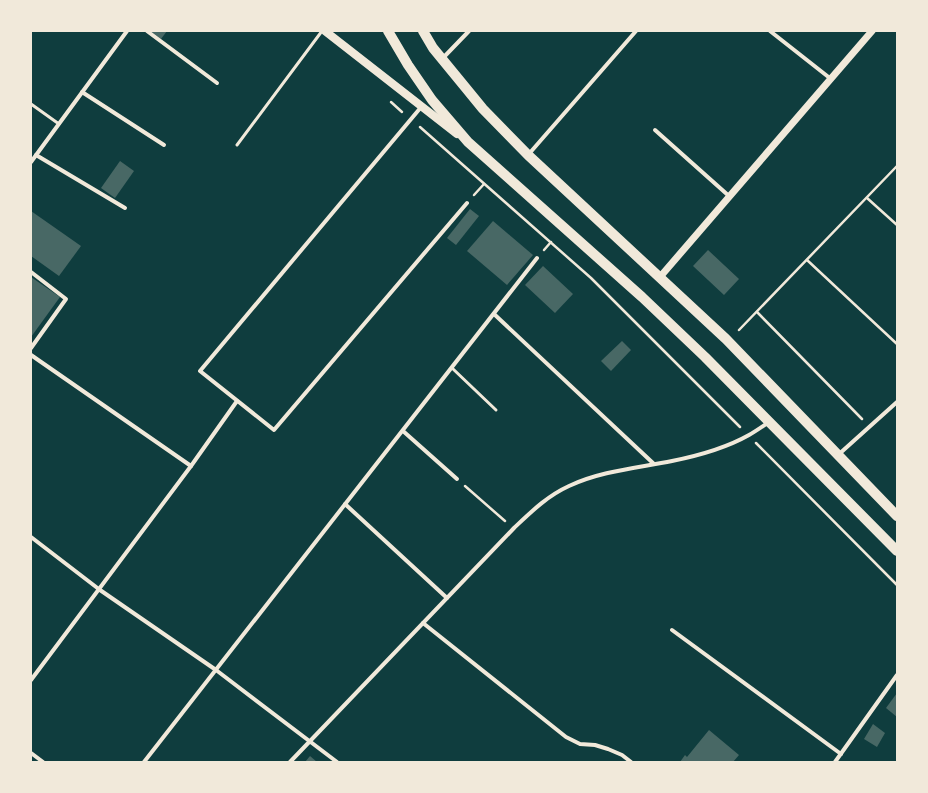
<svg xmlns="http://www.w3.org/2000/svg" width="928" height="793" font-family="Raleway,sans-serif">
	<style>
		.building { fill: #486865 }
		.lines { fill: none; stroke-linecap: round; stroke-linejoin: round }
		.path { stroke: #f1e9da; stroke-width: 2.5 }
		.service { stroke: #f1e9da; stroke-width: 3 }
		.minor { stroke: #f1e9da; stroke-width: 4 }
		.tertiary { stroke: #f1e9da; stroke-width: 7 }
		.secondary { stroke: #f1e9da; stroke-width: 8 }
		.primary { stroke: #f1e9da; stroke-width: 10 }
	</style>
	<rect width="100%" height="100%" fill="#0f3d3e"/>
	<g class="building">
		<path d="M150 31H167L161 39Z"/>
		<path d="M120 161 134 171 115 198 101 188Z"/>
		<path d="M470 209 479 216 456 245 447 238Z"/>
		<path d="M31 211 81 246 59 276 31 256Z"/>
		<path d="M493 221 533 255 507 285 467 251Z"/>
		<path d="M708 250 739 279 724 295 693 266Z"/>
		<path d="M543 266 573 294 555 313 525 285Z"/>
		<path d="M31 277 60 297 31 337Z"/>
		<path d="M622 341 631 350 611 371 601 361Z"/>
		<path d="M897 693V717L886 708Z"/>
		<path d="M873 724 885 733 877 747 864 739Z"/>
		<path d="M709 730 739 755 733 762H680L685 755 687 757Z"/>
		<path d="M310 756 317 762H305Z"/>
	</g>
	<g class="lines">
		<g class="path">
			<path d="M391 102 402 112"/>
			<path d="M420 127 591 278 740 427"/>
			<path d="M474 195 484 184"/>
			<path d="M867 198 897 225"/>
			<path d="M544 250 551 242"/>
			<path d="M807 260 897 344"/>
			<path d="M757 312 862 419"/>
			<path d="M739 330 897 166"/>
			<path d="M756 443 897 585"/>
			<path d="M465 486 505 521"/>
		</g>
		<g class="service">
			<path d="M31 104 59 124"/>
			<path d="M237 145 322 31"/>
			<path d="M452 368 496 410"/>
		</g>
		<g class="minor">
			<path d="M147 31 217 83"/>
			<path d="M770 31 831 79"/>
			<path d="M442 59 469 31"/>
			<path d="M82 92 164 145"/>
			<path d="M422 106 200 371 274 430 467 203"/>
			<path d="M655 130 729 196"/>
			<path d="M36 155 125 208"/>
			<path d="M528 155 636 31"/>
			<path d="M31 162 127 31"/>
			<path d="M31 272 66 299 31 348"/>
			<path d="M494 314 654 464"/>
			<path d="M31 355 191 466"/>
			<path d="M403 431 457 479"/>
			<path d="M838 455 897 402"/>
			<path d="M345 504 447 598"/>
			<path d="M31 537 100 590 216 670 337 762"/>
			<path d="M423 623 566 737 580 744 595 745 608 749 622 755 631 762"/>
			<path d="M672 630 841 754"/>
			<path d="M31 680 191 466 237 401"/>
			<path d="M31 753 43 762"/>
			<path d="M144 762 537 258"/>
			<path d="M290 762 514 528C531 512 547 496 569 486 601 471 637 468 672 461 697 456 726 448 749 435 756 431 763 426 769 422"/>
			<path d="M835 762 897 675"/>
		</g>
		<path class="tertiary" d="M660 277 872 31"/>
		<path class="secondary" d="M325 31 457 134"/>
		<g class="primary">
			<path d="M388 31 408 65 432 100 468 142 642 297 705 357 897 551"/>
			<path d="M423 31 433 48 465 87 483 109 528 155 726 339 897 516"/>
		</g>
	</g>
	<rect width="928" height="793" fill="none" stroke="#f1e9da" stroke-width="64"/>
</svg>
